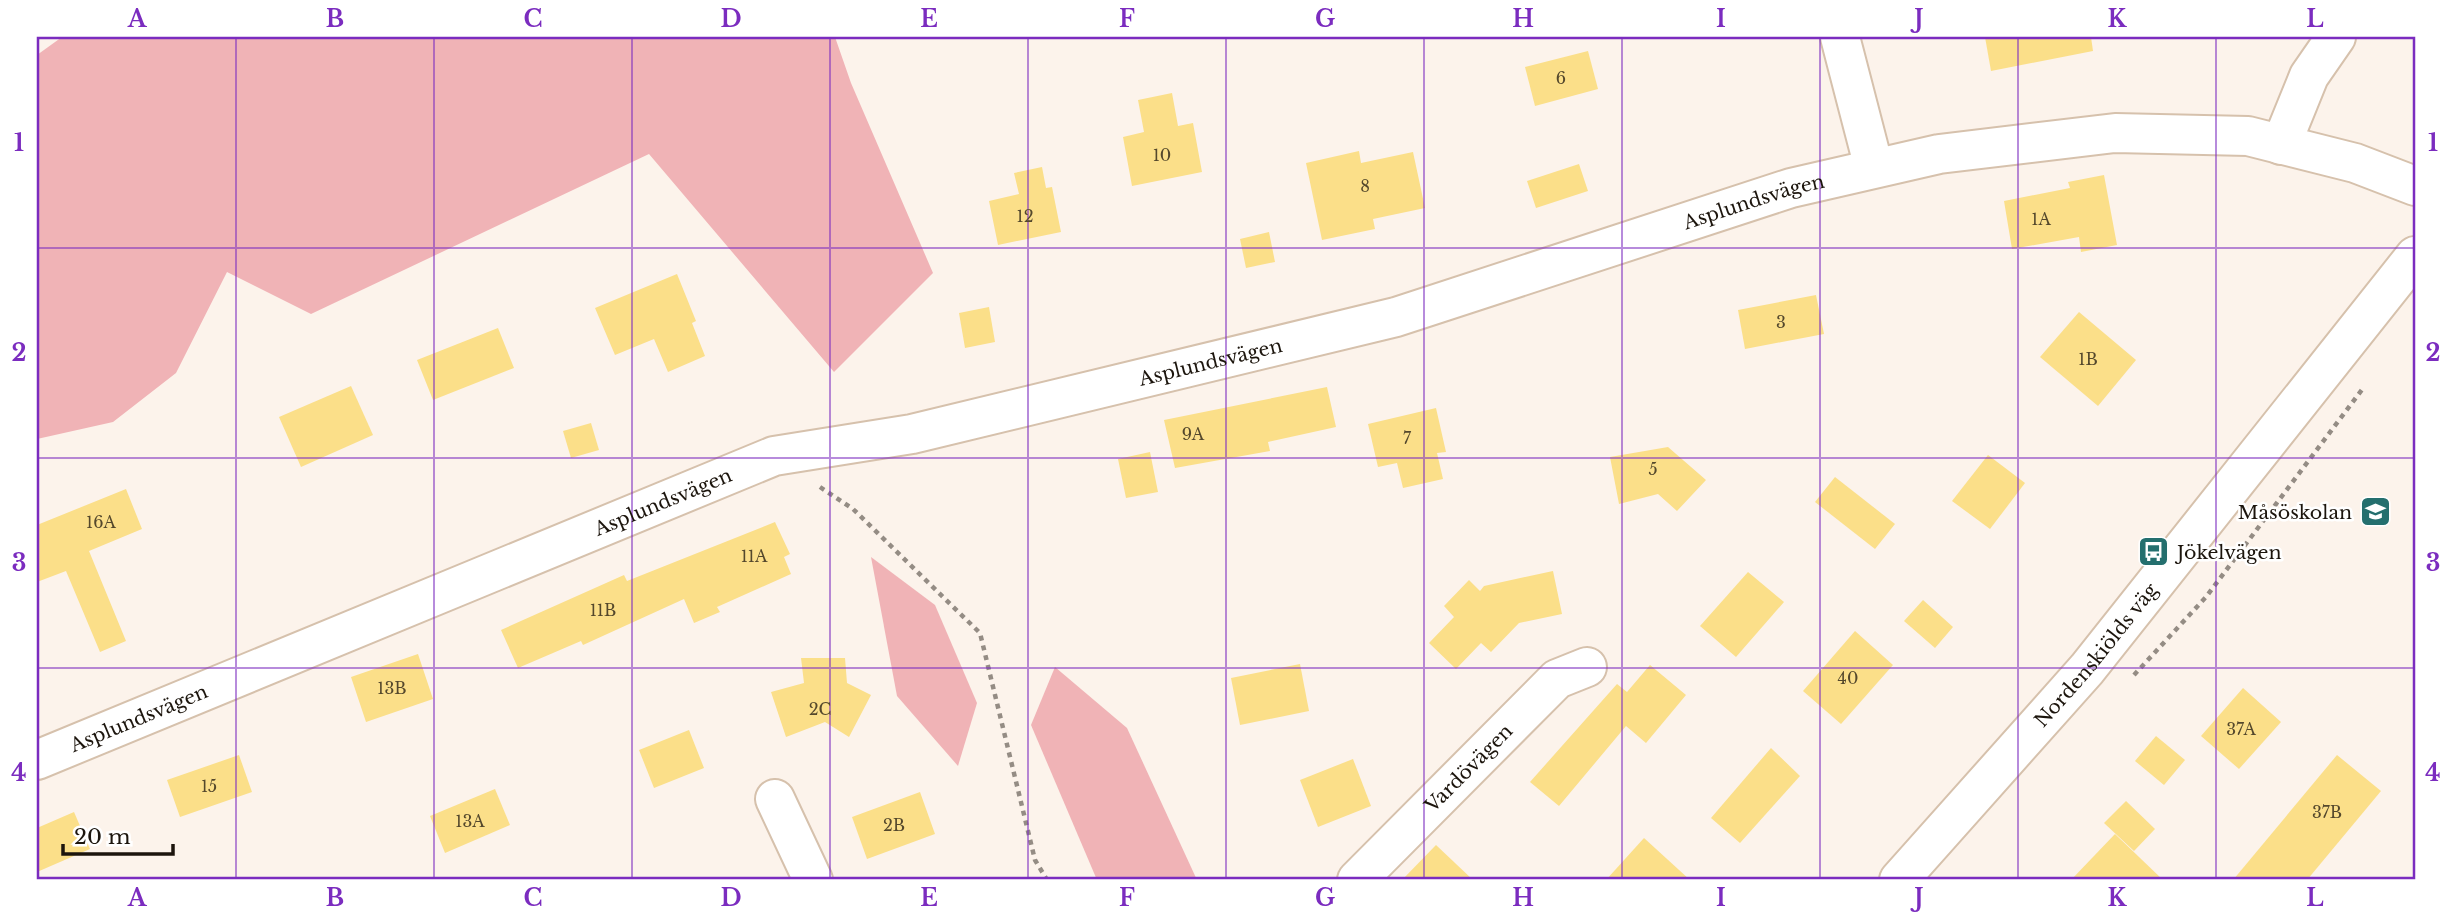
<svg xmlns="http://www.w3.org/2000/svg" width="2452" height="917" font-family="'Libre Baskerville',serif">
	<style>
		.green { fill: #f0b3b6 }
		.building { fill: #fbdf89 }
		.lines { fill: none; stroke-linecap: round; stroke-linejoin: round }
		.minor-casing { stroke: #d6c1ac; stroke-width: 42 }
		.path { stroke: #948c84; stroke-width: 4.5; stroke-dasharray: 5 5; stroke-linecap: butt }
		.minor { stroke: #fff; stroke-width: 38 }
		.grid { fill: none; stroke: #7b2cbf; stroke-width: 2; stroke-opacity: 0.55 }
		.labels { text-anchor: middle; dominant-baseline: central; stroke-width: 5; stroke-linejoin: round; paint-order: stroke }
		.number-label { font-size: 16px; fill: #54482c }
		.street-label { font-size: 19px; fill: #1c150d; stroke: #fff }
		.poi-label { font-size: 19px; fill: #1c150d; stroke: #fff; text-anchor: end }
		.neatline { fill: none; stroke: #7b2cbf; stroke-width: 2.5 }
		.grid-label { font-size: 23px; text-anchor: middle; font-weight: bold; fill: #7b2cbf }
	</style>
	<rect width="100%" height="100%" fill="#fcf3eb"/>
	<g class="green">
		<path d="M62 37H835L851 83 933 273 834 372 649 154 311 314 227 272 176 373 113 422 37 439V55Z"/>
		<path d="M871 557 935 605 977 703 958 766 897 696Z"/>
		<path d="M1055 667 1127 728 1197 880H1097L1031 725Z"/>
	</g>
	<g class="building">
		<path d="M1985 37H2091L2093 51 1991 71Z"/>
		<path d="M1588 51 1598 89 1535 106 1525 67Z"/>
		<path d="M1172 93 1178 126 1193 123 1202 172 1132 186 1123 137 1144 132 1138 100Z"/>
		<path d="M1359 151 1361 163 1413 152 1425 208 1373 219 1375 229 1322 240 1306 163Z"/>
		<path d="M1579 164 1588 191 1536 208 1527 181Z"/>
		<path d="M1042 167 1046 188 1052 187 1061 232 998 245 989 201 1019 194 1014 173Z"/>
		<path d="M2104 175 2117 245 2081 252 2079 237 2012 249 2004 201 2070 188 2068 182Z"/>
		<path d="M1269 232 1275 262 1246 268 1240 239Z"/>
		<path d="M677 274 696 321 692 323 705 356 668 372 654 339 615 355 595 308Z"/>
		<path d="M1816 295 1824 334 1745 349 1738 310Z"/>
		<path d="M989 307 995 342 965 348 959 313Z"/>
		<path d="M2079 312 2136 360 2098 406 2040 357Z"/>
		<path d="M498 328 514 368 433 400 417 360Z"/>
		<path d="M351 386 373 435 301 467 279 417Z"/>
		<path d="M1327 387 1336 427 1268 442 1270 451 1175 468 1164 420Z"/>
		<path d="M1436 408 1446 452 1437 453 1443 479 1403 488 1397 463 1378 467 1368 424Z"/>
		<path d="M591 423 599 450 571 458 563 431Z"/>
		<path d="M1668 447 1706 480 1677 511 1658 494 1619 504 1610 457Z"/>
		<path d="M1150 452 1158 492 1126 498 1118 459Z"/>
		<path d="M1988 455 2025 483 1990 529 1952 501Z"/>
		<path d="M1835 477 1895 524 1875 549 1815 502Z"/>
		<path d="M126 489 142 529 89 551 126 641 100 652 66 571 37 582V525Z"/>
		<path d="M775 522 790 554 784 557 791 574 717 607 720 612 694 623 684 599 583 645 581 641 518 668 501 630 624 575 627 581Z"/>
		<path d="M1553 571 1562 614 1519 623 1491 652 1481 643 1456 669 1429 643 1454 617 1444 606 1469 580 1480 591 1484 586Z"/>
		<path d="M1748 572 1784 602 1736 657 1700 626Z"/>
		<path d="M1923 600 1953 627 1935 648 1904 621Z"/>
		<path d="M1855 631 1893 665 1841 724 1803 691Z"/>
		<path d="M418 654 433 699 366 722 351 677Z"/>
		<path d="M801 658H845L847 683 871 695 849 737 825 722 786 737 771 692 804 683Z"/>
		<path d="M1300 664 1309 711 1240 725 1231 678Z"/>
		<path d="M1650 665 1686 695 1646 743 1626 726 1559 806 1530 782 1617 684 1627 692Z"/>
		<path d="M2243 688 2281 722 2239 769 2201 736Z"/>
		<path d="M689 730 704 768 654 788 639 750Z"/>
		<path d="M2156 736 2185 760 2164 785 2135 761Z"/>
		<path d="M1771 748 1800 776 1740 843 1711 818Z"/>
		<path d="M239 755 252 792 180 817 167 780Z"/>
		<path d="M2337 755 2381 791 2307 880H2233Z"/>
		<path d="M1353 759 1371 806 1318 827 1300 780Z"/>
		<path d="M495 789 510 825 445 853 430 816Z"/>
		<path d="M920 792 935 834 867 859 852 817Z"/>
		<path d="M2126 801 2155 829 2134 851 2104 823Z"/>
		<path d="M74 812 90 849 37 872V828Z"/>
		<path d="M2115 834 2163 880H2071Z"/>
		<path d="M1644 838 1690 880H1606Z"/>
		<path d="M1436 845 1473 880H1402Z"/>
	</g>
	<g class="lines">
		<defs>
			<g id="minor">
				<path d="M1840 37 1874 168"/>
				<path d="M2281 145 2309 76 2336 37"/>
				<path id="s1" d="M37 760 774 456 912 434 1396 317 1791 188 1939 154 2115 133 2248 136 2355 163 2415 186"/>
				<path d="M775 799 813 880"/>
				<path id="s2" d="M1357 880 1557 679 1587 667"/>
				<path id="s3" d="M1899 880 2087 669 2415 256"/>
			</g>
		</defs>
		<use href="#minor" class="minor-casing"/>
		<g class="path">
			<path d="M820 487 853 509 980 633 1035 860 1047 880"/>
			<path d="M2134 675 2206 597 2364 387"/>
		</g>
		<use href="#minor" class="minor"/>
	</g>
	<path class="grid" d="M236 37V880M434 37V880M632 37V880M830 37V880M1028 37V880M1226 37V880M1424 37V880M1622 37V880M1820 37V880M2018 37V880M2216 37V880M37 248H2415M37 458H2415M37 668H2415"/>
	<defs>
		<symbol id="school-square" viewBox="-11 -11 22 22"><rect x="-9" y="-9" width="18" height="18" rx="4" fill="#246f6e" stroke="#fff"/><path d="M0-5L7-2L0 1L-7-2ZM-4 1L0 2.5L4 1V4Q0 6-4 4Z" fill="#fff"/></symbol>
		<symbol id="bus-square" viewBox="-11 -11 22 22"><rect x="-9" y="-9" width="18" height="18" rx="4" fill="#246f6e" stroke="#fff"/><path d="M-5-6H5V4H4V6H2V4H-2V6H-4V4H-5ZM-3.5-4V0h7V-4ZM-3.5 1.2v1.5H-2V1.2ZM2 1.2v1.5H3.5V1.2Z" fill="#fff"/></symbol>
	</defs>
	<g fill-rule="evenodd">
		<use href="#school-square" x="2358" y="494" width="35" height="35"/>
		<use href="#bus-square" x="2136" y="534" width="35" height="35"/>
	</g>
	<g class="labels">
		<g class="number-label">
			<text x="1561" y="78">6</text>
			<text x="1162" y="155">10</text>
			<text x="1365" y="186">8</text>
			<text x="1025" y="216">12</text>
			<text x="2041" y="219">1A</text>
			<text x="1781" y="322">3</text>
			<text x="2088" y="359">1B</text>
			<text x="1193" y="434">9A</text>
			<text x="1407" y="438">7</text>
			<text x="1653" y="469">5</text>
			<text x="101" y="522">16A</text>
			<text x="754" y="556">11A</text>
			<text x="603" y="610">11B</text>
			<text x="1848" y="678">40</text>
			<text x="392" y="688">13B</text>
			<text x="820" y="709">2C</text>
			<text x="2241" y="729">37A</text>
			<text x="209" y="786">15</text>
			<text x="2327" y="812">37B</text>
			<text x="470" y="821">13A</text>
			<text x="894" y="825">2B</text>
		</g>
		<g class="street-label">
			<text stroke="none"><textPath href="#s1" startOffset="1811">Asplundsvägen</textPath></text>
			<text stroke="none"><textPath href="#s1" startOffset="1244">Asplundsvägen</textPath></text>
			<text stroke="none"><textPath href="#s1" startOffset="677">Asplundsvägen</textPath></text>
			<text stroke="none"><textPath href="#s3" startOffset="299">Nordenskiölds väg</textPath></text>
			<text stroke="none"><textPath href="#s1" startOffset="110">Asplundsvägen</textPath></text>
			<text stroke="none"><textPath href="#s2" startOffset="158">Vardövägen</textPath></text>
		</g>
		<g class="poi-label">
			<text x="2352" y="512">Måsöskolan</text>
			<text x="2177" y="552" text-anchor="start">Jökelvägen</text>
		</g>
	</g>
	<rect width="2452" height="917" fill="none" stroke="#ffffff" stroke-width="77"/>
	<path d="M63 844v10h110v-10" fill="none" stroke="#1c150d" stroke-width="3.5"/>
	<text x="74" y="844" font-size="21" fill="#1c150d" stroke="#ffffff" stroke-width="5" paint-order="stroke">20 m</text>
	<rect x="38" y="38" width="2376" height="840" class="neatline"/>
	<g class="grid-label">
		<text x="137" y="27">A</text>
		<text x="335" y="27">B</text>
		<text x="533" y="27">C</text>
		<text x="731" y="27">D</text>
		<text x="929" y="27">E</text>
		<text x="1127" y="27">F</text>
		<text x="1325" y="27">G</text>
		<text x="1523" y="27">H</text>
		<text x="1721" y="27">I</text>
		<text x="1919" y="27">J</text>
		<text x="2117" y="27">K</text>
		<text x="2315" y="27">L</text>
		<text x="19" y="151">1</text>
		<text x="2433" y="151">1</text>
		<text x="19" y="361">2</text>
		<text x="2433" y="361">2</text>
		<text x="19" y="571">3</text>
		<text x="2433" y="571">3</text>
		<text x="19" y="781">4</text>
		<text x="2433" y="781">4</text>
		<text x="137" y="906">A</text>
		<text x="335" y="906">B</text>
		<text x="533" y="906">C</text>
		<text x="731" y="906">D</text>
		<text x="929" y="906">E</text>
		<text x="1127" y="906">F</text>
		<text x="1325" y="906">G</text>
		<text x="1523" y="906">H</text>
		<text x="1721" y="906">I</text>
		<text x="1919" y="906">J</text>
		<text x="2117" y="906">K</text>
		<text x="2315" y="906">L</text>
	</g>
</svg>
